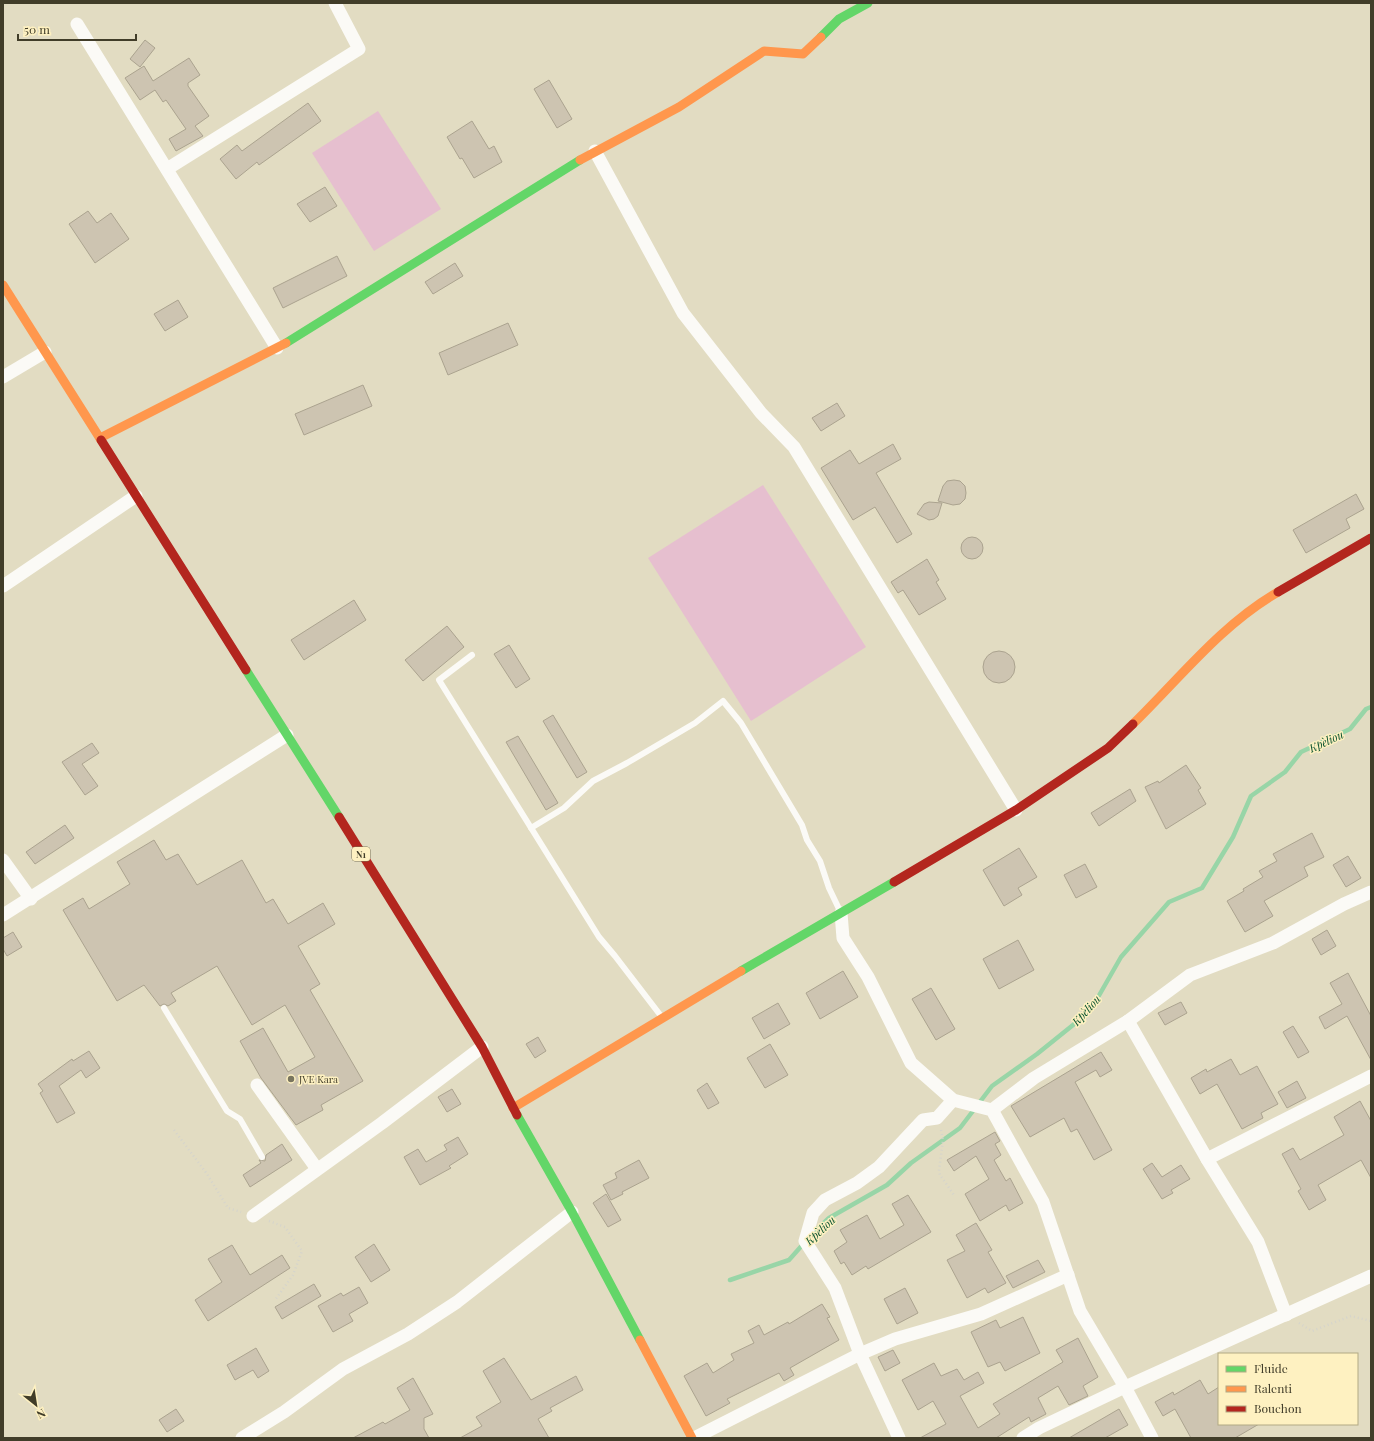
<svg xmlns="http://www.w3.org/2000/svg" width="1374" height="1441" font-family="'Playfair Display',serif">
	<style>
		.green { fill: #e6bfcf }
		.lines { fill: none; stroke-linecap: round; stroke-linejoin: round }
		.stream { stroke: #98d5a7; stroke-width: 4.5 }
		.building { fill: #cdc4b1; stroke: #aba38f }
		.path { stroke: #d5d4cc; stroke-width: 2.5; stroke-dasharray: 1 3; stroke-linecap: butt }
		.lane { stroke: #fbfaf6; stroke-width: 6 }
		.street { stroke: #fbfaf6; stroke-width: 13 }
		.fast { stroke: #63d668; stroke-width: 9 }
		.slow { stroke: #ff974d; stroke-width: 9 }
		.jam { stroke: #b3261e; stroke-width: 9 }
		.poi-dot { fill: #79755f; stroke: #fef1c1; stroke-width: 1.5 }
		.labels { text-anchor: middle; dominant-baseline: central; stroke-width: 3; stroke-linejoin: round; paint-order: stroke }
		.shield { fill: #fef1c1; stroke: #7a7357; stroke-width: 1 }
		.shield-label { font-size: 9px; font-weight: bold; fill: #413d29 }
		.poi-label { font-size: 10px; fill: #413d29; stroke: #fef1c1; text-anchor: start }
		.water-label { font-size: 11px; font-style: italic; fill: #06502d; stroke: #fef1c1 }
	</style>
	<rect width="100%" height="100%" fill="#e2dcc2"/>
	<g class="green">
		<path d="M378 111 441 209 374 251 312 153Z"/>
		<path d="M763 485 866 647 751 721 648 558Z"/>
	</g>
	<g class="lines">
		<g class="stream">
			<path d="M811 1235 829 1218 887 1185 911 1163 960 1128 992 1086 1037 1054 1078 1021 1097 999 1121 957 1169 902 1202 888 1233 837 1251 796 1285 772 1301 752 1350 729 1366 709 1371 707"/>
			<path d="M730 1280 789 1260 805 1242"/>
		</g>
	</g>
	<g class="building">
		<path d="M145 40 155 48 140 67 130 59Z"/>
		<path d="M189 58 200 75 188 83V86L209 116 195 126 203 136 176 151 169 139 186 129 166 100 163 102 155 90 140 100 125 78 144 66 153 81Z"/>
		<path d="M549 80 572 119 557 128 534 89Z"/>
		<path d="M308 103 321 121 259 165 257 162 236 179 220 159 237 145 242 151Z"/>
		<path d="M472 121 489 149 494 146 502 162 474 178 462 158 460 159 447 137Z"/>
		<path d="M325 187 337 206 310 222 297 204Z"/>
		<path d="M88 211 97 223 111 213 129 239 95 263 69 224Z"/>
		<path d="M337 256 347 276 283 308 273 288Z"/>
		<path d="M455 263 463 276 433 294 425 282Z"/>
		<path d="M178 300 188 317 165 331 154 314Z"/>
		<path d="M508 323 518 345 448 375 439 353Z"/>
		<path d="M363 385 372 406 304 435 295 414Z"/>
		<path d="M837 403 845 416 821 431 812 418Z"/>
		<path d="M893 444 901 459 876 473 912 534 897 543 875 507 853 520 821 468 850 450 859 464Z"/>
		<path d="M954 480 960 481 965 486 966 493 965 499 960 504 953 505 938 501 943 486 947 481Z"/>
		<path d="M1356 494 1364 509 1346 519 1350 528 1306 553 1293 530Z"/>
		<path d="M929 502 942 503 938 516 934 519 929 520 917 514 924 504Z"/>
		<circle cx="972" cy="548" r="11"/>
		<path d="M927 559 939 580 936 582 946 599 919 615 903 590 898 593 891 582Z"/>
		<path d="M354 600 366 620 304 660 291 640Z"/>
		<path d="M447 626 464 647 423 681 405 660Z"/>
		<path d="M509 645 530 679 516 688 494 654Z"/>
		<circle cx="999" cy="667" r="16"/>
		<path d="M553 715 587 772 577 778 543 721Z"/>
		<path d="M518 736 558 803 546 810 506 742Z"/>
		<path d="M92 743 99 753 82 764 98 786 85 795 62 762Z"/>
		<path d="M1186 765 1201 788 1198 790 1206 804 1166 829 1145 787 1158 781 1159 783Z"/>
		<path d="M1130 789 1136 801 1099 826 1091 813Z"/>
		<path d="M65 825 74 838 35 864 26 852Z"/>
		<path d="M1312 833 1324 857 1304 867 1308 876 1264 901 1273 916 1245 932 1227 901 1244 891 1243 889 1263 877 1259 871 1277 861 1273 854Z"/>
		<path d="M154 840 166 860 178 854 197 885 242 860 266 903 273 899 288 924 323 903 335 924 298 946 320 984 310 990 363 1081 321 1105 323 1110 296 1125 261 1078 240 1041 263 1028 288 1072 315 1057 285 1005 252 1025 217 966 171 993 176 1001 168 1006 164 1004 160 1006 144 985 117 1001 63 910 83 898 89 909 130 884 117 862Z"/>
		<path d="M1019 848 1037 877 1018 888 1022 895 1004 906 983 870Z"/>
		<path d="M1348 856 1361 878 1346 887 1333 865Z"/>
		<path d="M1085 864 1097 887 1076 898 1064 875Z"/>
		<path d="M1327 930 1336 946 1321 955 1312 939Z"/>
		<path d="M13 932 22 947 7 956 3 949V938Z"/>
		<path d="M1018 940 1034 970 999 989 983 959Z"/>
		<path d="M843 971 858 997 820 1019 806 993Z"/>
		<path d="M1348 973 1371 1016V1060L1347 1016 1325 1029 1319 1017 1342 1004 1330 983Z"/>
		<path d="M931 988 955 1029 936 1040 912 999Z"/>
		<path d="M1181 1002 1187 1013 1165 1025 1158 1013Z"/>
		<path d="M778 1003 790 1024 764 1039 752 1018Z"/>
		<path d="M1293 1026 1309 1052 1298 1058 1283 1032Z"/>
		<path d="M538 1037 546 1051 535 1058 526 1044Z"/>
		<path d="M770 1044 788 1075 765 1088 747 1058Z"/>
		<path d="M89 1051 100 1068 86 1078 81 1070 59 1086 75 1113 57 1123 40 1093 43 1091 38 1084 72 1059 73 1061Z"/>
		<path d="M1101 1052 1112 1070 1100 1077 1096 1070 1075 1082 1112 1150 1094 1160 1077 1129 1071 1132 1064 1118 1030 1137 1011 1106Z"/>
		<path d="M1231 1059 1240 1075 1257 1066 1278 1104 1261 1113 1263 1118 1242 1129 1217 1084 1200 1094 1191 1078 1206 1069 1207 1072Z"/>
		<path d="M1297 1081 1306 1098 1287 1108 1278 1092Z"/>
		<path d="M707 1083 719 1103 708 1109 697 1090Z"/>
		<path d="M452 1089 461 1104 447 1112 438 1097Z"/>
		<path d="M1360 1101 1371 1121V1178L1361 1160 1318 1185 1326 1200 1309 1210 1298 1191 1301 1189 1282 1154 1293 1148 1300 1160 1344 1135 1334 1117Z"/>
		<path d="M995 1132 1000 1141 995 1144 1001 1155 994 1160 1006 1181 1010 1178 1023 1203 1009 1211 1006 1205 980 1221 965 1194 989 1179 976 1156 954 1171 947 1160Z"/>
		<path d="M458 1137 468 1154 449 1166 451 1168 420 1185 404 1157 418 1149 426 1162 447 1150 444 1145Z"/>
		<path d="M282 1144 292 1160 250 1187 243 1175 261 1163 259 1160 265 1161 266 1155Z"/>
		<path d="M639 1160 649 1178 622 1192 623 1194 611 1200 603 1185 617 1178 615 1173Z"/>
		<path d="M1152 1163 1162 1177 1181 1165 1190 1179 1171 1190 1173 1193 1162 1199 1143 1169Z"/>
		<path d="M606 1194 621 1220 608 1227 593 1203Z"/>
		<path d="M908 1195 931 1232 868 1269 866 1266 852 1275 844 1262 841 1264 834 1251 847 1242 840 1230 867 1215 880 1239 904 1225 892 1204Z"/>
		<path d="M976 1223 992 1250 988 1252 1006 1283 988 1293 985 1288 967 1298 947 1260 965 1251 956 1235Z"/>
		<path d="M374 1244 390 1270 371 1282 355 1257Z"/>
		<path d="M232 1245 250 1275 282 1255 290 1268 208 1321 195 1300 222 1282 208 1259Z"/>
		<path d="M1038 1260 1045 1272 1013 1288 1006 1276Z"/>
		<path d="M314 1284 321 1296 282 1319 275 1307Z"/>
		<path d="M359 1287 368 1303 349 1314 353 1321 333 1332 318 1306 341 1293 343 1296Z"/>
		<path d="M905 1288 918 1313 897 1324 884 1299Z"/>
		<path d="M822 1304 830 1317 827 1318 839 1340 790 1368 794 1375 784 1381 779 1373 727 1399 730 1403 706 1416 684 1376 707 1363 713 1373 734 1360 731 1354 754 1343 748 1331 759 1325 764 1335 788 1322 789 1324Z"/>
		<path d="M1023 1317 1040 1353 1005 1371 1000 1362 988 1367 971 1332 996 1320 1000 1328Z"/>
		<path d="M1078 1338 1098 1377 1083 1386 1088 1396 1069 1405 1058 1386 1038 1398 1046 1414 1031 1422 1029 1417 996 1438H920L946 1424 933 1401 918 1410 902 1380 934 1363 941 1376 957 1369 964 1380 978 1372 984 1383 960 1396 978 1428 1000 1414 993 1404 1063 1362 1056 1350Z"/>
		<path d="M256 1348 269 1371 258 1378 253 1370 235 1380 227 1365Z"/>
		<path d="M893 1350 900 1363 885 1371 878 1357Z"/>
		<path d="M504 1358 531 1400 576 1376 583 1390 550 1408 552 1411 538 1419 549 1438H460L482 1426 476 1417 501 1402 483 1371Z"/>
		<path d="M413 1378 433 1414 424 1418V1429L429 1438H353L383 1422 385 1424 410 1410 397 1388Z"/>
		<path d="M1200 1380 1208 1394 1219 1387V1424H1259L1235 1438H1191L1175 1409 1163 1416 1155 1402 1173 1392 1174 1395Z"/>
		<path d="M176 1409 184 1421 167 1432 159 1420Z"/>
		<path d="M1119 1409 1128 1425 1105 1438H1069Z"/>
	</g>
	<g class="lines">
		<g class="path">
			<path d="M174 1130 207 1174 228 1208 241 1212"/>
			<path d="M941 1130 943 1140 939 1171 940 1175 954 1195"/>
			<path d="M269 1221 285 1227 302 1251 293 1275 275 1300"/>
			<path d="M1299 1323 1312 1331 1351 1316 1371 1321"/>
		</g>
		<g class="lane">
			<path d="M472 655 439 680 599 937 615 956 661 1016"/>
			<path d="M531 828 564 808 593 781 627 763 695 723 723 701 741 723 802 825 807 840 820 861 829 888 840 911"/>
			<path d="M164 1008 227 1111 240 1119 262 1157"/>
		</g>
		<g class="street">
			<path d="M77 24 277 348"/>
			<path d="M595 151 683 313 761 413 794 447 1016 810"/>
			<path d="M167 169 359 49 335 3"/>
			<path d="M3 377 45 352"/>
			<path d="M3 586 136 496"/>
			<path d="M3 860 31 899"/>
			<path d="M841 913 843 938 868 977 911 1063 953 1100 992 1110 1043 1202 1080 1311 1125 1387 1152 1438"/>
			<path d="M3 915 287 735"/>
			<path d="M1128 1021 1207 1159 1258 1242 1286 1315"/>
			<path d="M257 1085 317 1169"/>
			<path d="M992 1110 1034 1078 1128 1021 1190 975 1273 943 1344 904 1371 892"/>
			<path d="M1207 1159 1371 1076"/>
			<path d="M253 1216 382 1123 482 1047"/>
			<path d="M242 1438 284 1412 343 1369 408 1334 457 1302 572 1212"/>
			<path d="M694 1438 860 1354 895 1339 981 1314 1068 1275"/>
			<path d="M899 1438 860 1354 835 1288 805 1241 813 1213 825 1200 857 1183 879 1167 923 1120 937 1118 953 1100"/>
			<path d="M1023 1438 1039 1428 1125 1387 1371 1276"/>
		</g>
		<g class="fast">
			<path d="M821 37 839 19 868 3"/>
			<path d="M286 343 580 160"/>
			<path d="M246 670 339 817"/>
			<path d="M741 971 894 882"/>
			<path d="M517 1115 572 1212 640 1340"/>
		</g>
		<g class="slow">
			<path d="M580 160 679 107 764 51 803 54 821 37"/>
			<path d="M3 285 101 440"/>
			<path d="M100 438 286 343"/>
			<path d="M1133 724C1180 678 1221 625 1278 592"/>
			<path d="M513 1108 741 971"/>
			<path d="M640 1340 692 1438"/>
		</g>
		<g class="jam">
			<path d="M101 440 246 670"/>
			<path d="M1278 592 1371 538"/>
			<path d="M339 817 482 1047 517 1115"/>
			<path d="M894 882 1016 810 1108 748 1133 724"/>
		</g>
	</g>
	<circle class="poi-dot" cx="291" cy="1079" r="4"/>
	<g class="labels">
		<rect class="shield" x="352" y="847" width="18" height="14" rx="3"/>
		<g class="shield-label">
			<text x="361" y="854">N1</text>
		</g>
		<g class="poi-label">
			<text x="299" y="1079">JVE Kara</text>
		</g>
		<g class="water-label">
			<text transform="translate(1326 741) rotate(-25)">Kpèliou</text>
			<text transform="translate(1086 1010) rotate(-48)">Kpèliou</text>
			<text transform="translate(820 1230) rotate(-43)">Kpèliou</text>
		</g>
	</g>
	<rect width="1374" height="1441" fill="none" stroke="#413d29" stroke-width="8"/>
	<rect x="1218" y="1353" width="140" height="72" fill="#fef1c1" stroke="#b2a984"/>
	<rect x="1226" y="1366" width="20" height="6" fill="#63d668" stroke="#b2a984"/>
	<text x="1254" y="1373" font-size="12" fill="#413d29">Fluide</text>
	<rect x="1226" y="1386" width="20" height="6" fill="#ff974d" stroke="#b2a984"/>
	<text x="1254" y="1393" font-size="12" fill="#413d29">Ralenti</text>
	<rect x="1226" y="1406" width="20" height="6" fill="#b3261e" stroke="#b2a984"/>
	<text x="1254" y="1413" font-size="12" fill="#413d29">Bouchon</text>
	<g transform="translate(36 1405) rotate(150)" stroke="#fef1c1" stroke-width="3" paint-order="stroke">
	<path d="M0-3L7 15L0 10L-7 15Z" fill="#413d29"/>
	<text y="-6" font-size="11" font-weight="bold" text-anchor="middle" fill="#413d29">N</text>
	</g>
	<path d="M18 34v6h118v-6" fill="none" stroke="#413d29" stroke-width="2"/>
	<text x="24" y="34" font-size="12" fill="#413d29" stroke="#fef1c1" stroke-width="3" paint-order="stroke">50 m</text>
</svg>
